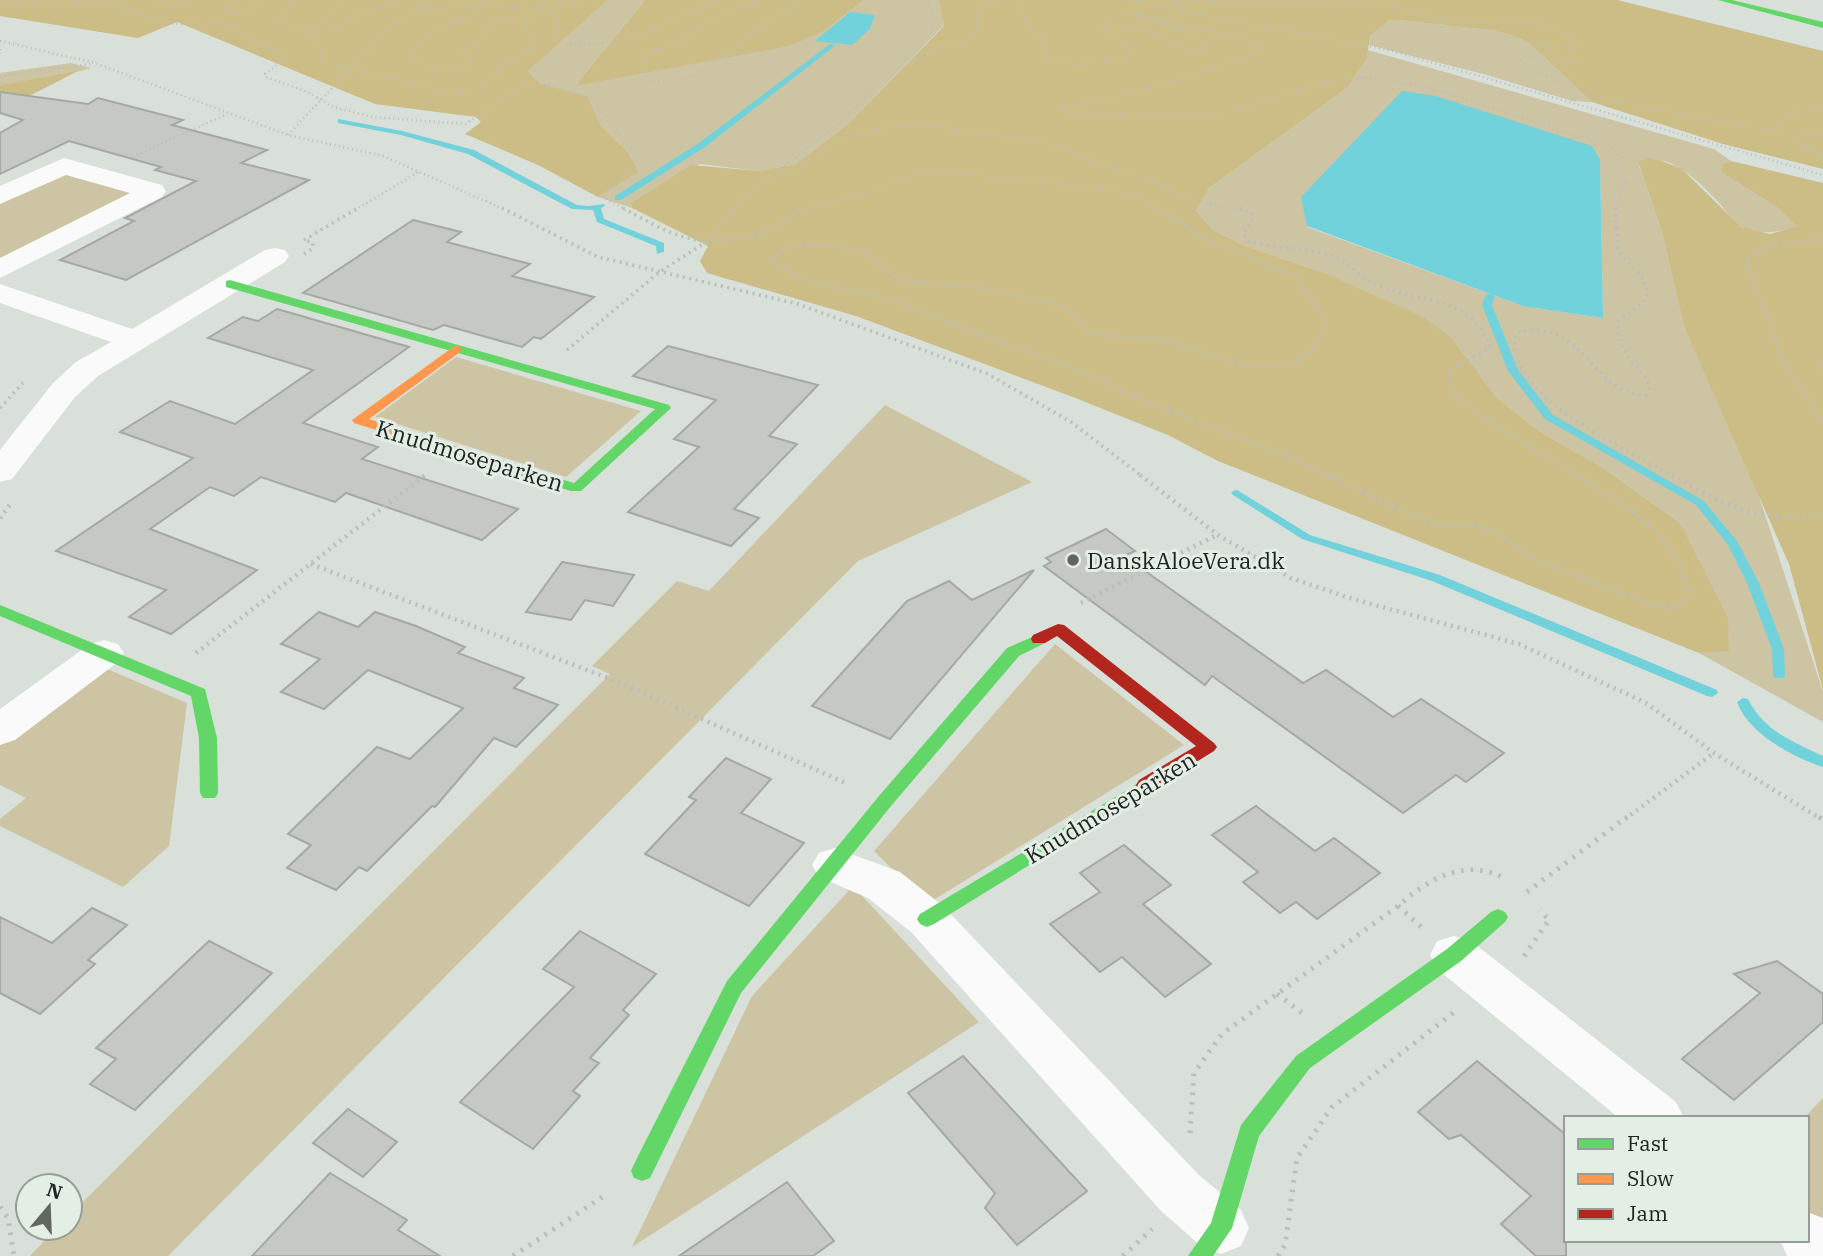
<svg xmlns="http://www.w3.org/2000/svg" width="1823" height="1256" font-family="'IBM Plex Serif',serif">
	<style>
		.green { fill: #cdc4a3; fill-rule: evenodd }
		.forest { fill: #ccbd87 }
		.water { fill: #71d2dc }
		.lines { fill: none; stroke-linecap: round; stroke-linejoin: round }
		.stream { fill: #71d2dc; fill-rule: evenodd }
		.building { fill: #c5c8c3; stroke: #a5a9a4; stroke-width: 2 }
		.path-far3 { stroke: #bbbebc; stroke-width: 2.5; stroke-dasharray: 1 3.5; stroke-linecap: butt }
		.path-far2 { stroke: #bbbebc; stroke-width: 3.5; stroke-dasharray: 2 4.5; stroke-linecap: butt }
		.path-far1 { stroke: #bbbebc; stroke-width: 4.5; stroke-dasharray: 2 5; stroke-linecap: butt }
		.path { stroke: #bbbebc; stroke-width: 5; stroke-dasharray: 2.5 7; stroke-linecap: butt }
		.street { fill: #f9faf9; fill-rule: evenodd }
		.fast { fill: #63d668; fill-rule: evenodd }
		.slow { fill: #ff974d; fill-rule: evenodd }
		.jam { fill: #b3261e; fill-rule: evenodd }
		.poi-dot { fill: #616661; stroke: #e3efe5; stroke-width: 2.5 }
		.labels { text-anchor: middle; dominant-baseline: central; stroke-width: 6; stroke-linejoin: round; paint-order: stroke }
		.street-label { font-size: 23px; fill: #212521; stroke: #e3efe5 }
		.poi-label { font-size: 23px; fill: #212521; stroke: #e3efe5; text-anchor: start }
	</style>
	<rect width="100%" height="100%" fill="#d9dfd9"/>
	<g class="green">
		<path d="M608 0H645L577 83 824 31 864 0H939L944 25 848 124 796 164 759 171 700 164 631 203 632 208 598 197 639 172 628 152 601 126 588 98 539 83 528 71Z"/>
		<path d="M1399 20 1498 31 1528 42 1592 102 1572 101 1487 75 1369 45 1370 36 1388 21Z"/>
		<path d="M1368 50 1714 149 1731 161 1722 164 1721 172 1778 208 1798 226C1778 232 1764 235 1744 228 1735 225 1727 212 1721 205 1703 185 1667 147 1638 163L1662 232 1684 327 1754 481 1823 692V722L1699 653 1729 650 1680 523 1603 468 1539 431 1497 398 1451 337 1322 272 1245 246 1213 230 1196 211 1209 188 1347 88 1367 58ZM1592 146 1600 159 1603 318 1523 306 1307 227Z"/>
		<path d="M71 63 91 68 0 85V73Z"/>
		<path d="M63 173 134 193 0 262V202Z"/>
		<path d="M456 357 641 411 566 477 375 417Z"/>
		<path d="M885 405 1032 482 858 561 168 1256H30L57 1228H70V1215L610 674 592 666 677 581 709 591Z"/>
		<path d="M1055 644 1184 745 927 904 874 851Z"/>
		<path d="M100 666 187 703 169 846 123 887 0 826V819L26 798 0 785V741Z"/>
		<path d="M853 886 979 1022 632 1247 752 996Z"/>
		<path d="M1823 1098V1227L1807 1215V1118H1804Z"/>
	</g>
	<g class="forest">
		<path d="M0 0H608L528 71 539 83 588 97 601 126 628 152 639 172 598 197 538 165 465 134 481 122 476 117 375 104 177 22 138 38 0 16Z"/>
		<path d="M645 0H864L824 31 789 46 579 85 578 82Z"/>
		<path d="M939 0H1617L1823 51V169L1723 144 1592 102 1528 42 1498 31 1399 20 1388 21 1370 36 1367 58 1347 88 1209 188 1196 211 1213 230 1245 246 1322 272 1423 317 1451 337 1497 398 1539 431 1603 468 1680 523 1728 618 1729 651 1699 653 1218 461 1168 435 1078 399 856 316 707 273 700 261 708 246 632 208 631 203 691 165 759 171 796 164 848 124 944 26Z"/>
		<path d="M91 68 76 72 0 111V85Z"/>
		<path d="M1646 158 1660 160 1682 169 1741 227 1770 234 1797 226 1778 208 1721 172 1722 164 1731 161 1823 183V690L1789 564 1684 327 1662 232 1638 162Z"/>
	</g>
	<g class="water">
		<path d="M850 12 875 15 870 29 852 45 815 41Z"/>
		<path d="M1402 91 1436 96 1592 146 1600 159 1603 318 1523 306 1307 226 1301 197Z"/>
	</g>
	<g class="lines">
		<g class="stream">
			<path d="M830 44 836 45 705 147 621 200H615V196L699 143Z"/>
			<path d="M338 119 402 131 474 150 577 205 589 206 604 204 605 206 601 208 604 219 664 243V252L657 254 656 246 597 222 593 210 572 209 468 154 401 135 338 123Z"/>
			<path d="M1490 293 1495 296 1492 305 1518 370 1553 415 1704 501 1737 541 1759 583 1784 649 1785 675 1783 678H1775L1773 675 1772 649 1747 583 1728 545 1696 505 1545 419 1508 371 1482 305 1485 296Z"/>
			<path d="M1237 490 1310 535 1440 575 1717 690 1718 693 1712 697 1707 696 1432 581 1302 539 1233 495 1231 493 1233 491Z"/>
			<path d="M1743 698 1748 699C1764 731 1792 741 1823 756V767C1792 757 1748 733 1737 702Z"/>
		</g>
	</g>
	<g class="building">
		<path d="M0 92 88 104 98 98 183 120 172 125 267 150 241 163 309 180 126 280 60 260 134 221 125 218 196 181 155 170 161 167 69 141 0 174V133L23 120 0 113Z"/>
		<path d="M413 220 461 232 447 242 530 264 512 276 594 297 541 339 534 337 522 347 444 325 433 330 303 293Z"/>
		<path d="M277 309 409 347 303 423 378 447 362 459 518 509 482 540 346 493 335 502 261 477 234 496 210 487 150 529 257 570 171 634 129 617 166 590 56 551 193 458 120 432 170 401 235 424 313 370 208 338 243 317 258 321Z"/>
		<path d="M668 346 818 385 769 436 797 444 734 509 759 518 731 546 628 512 699 447 674 439 716 400 633 376Z"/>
		<path d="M1106 529 1135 551 1124 556 1303 683 1326 670 1393 717 1421 699 1504 753 1466 782 1456 775 1403 813 1212 676 1205 685 1044 566 1051 562 1046 558Z"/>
		<path d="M562 562 634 575 613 606 585 600 571 620 526 612Z"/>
		<path d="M1034 570 890 739 812 706 907 601 949 581 972 600Z"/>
		<path d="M319 612 358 627 375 612 416 626 465 647 458 653 524 678 514 688 558 705 516 747 494 738 435 807 432 806 367 871 359 867 336 890 287 868 311 845 288 834 377 747 410 759 463 708 368 670 324 709 281 692 320 659 281 644Z"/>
		<path d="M726 758 771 779 741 813 804 843 749 906 645 854 696 800 689 797Z"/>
		<path d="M1256 806 1315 851 1334 838 1380 873 1317 919 1296 902 1280 913 1243 882 1258 872 1212 835Z"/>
		<path d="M1124 845 1171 885 1143 904 1211 964 1165 997 1122 957 1100 972 1050 924 1100 892 1080 873Z"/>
		<path d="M92 908 127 925 88 960 95 964 40 1014 0 993V917L52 943Z"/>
		<path d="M580 931 656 974 623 1010 629 1015 590 1058 599 1063 573 1091 580 1096 533 1149 460 1102 574 987 543 969Z"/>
		<path d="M209 941 272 973 135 1110 90 1084 116 1059 96 1048Z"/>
		<path d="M1777 961 1823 994V1022L1734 1100 1682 1059 1760 993 1734 974Z"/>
		<path d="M963 1056 1087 1191 1017 1245 985 1208 995 1193 908 1093Z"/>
		<path d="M1477 1061 1566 1135V1256H1536L1501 1224 1531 1196 1461 1135 1449 1139 1418 1112Z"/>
		<path d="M348 1109 397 1142 363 1177 313 1143Z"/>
		<path d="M330 1173 407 1220 398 1230 440 1256H252Z"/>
		<path d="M787 1182 834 1241 813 1256H679Z"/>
	</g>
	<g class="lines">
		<g class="path-far3">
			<path d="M69 0H85"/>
			<path d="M98 0H126"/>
			<path d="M160 0 156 5 174 7 194 0"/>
			<path d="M236 0 225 7V12L245 13 268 0"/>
			<path d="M290 0 293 4 277 19 313 38 321 46 322 61 449 93 480 87 497 74 498 66 528 53 537 43 535 38 524 32 530 22 503 20 488 26 489 34 464 50 463 54 474 63C454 77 424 72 408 53L433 31 474 15 476 7 484 0"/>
			<path d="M337 0 335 9 309 32 335 31 348 19 402 0"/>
			<path d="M540 0 562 24 553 35 556 40C613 54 668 25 717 0"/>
			<path d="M560 0 557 5 574 6 583 0"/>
			<path d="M757 0 708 22 679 43 645 53V73L650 80C699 87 727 51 763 25 773 17 785 15 794 4L793 0"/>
			<path d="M1013 0 1021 4 1026 25 1041 36 1048 60C1076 67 1102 65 1129 58L1131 49 1101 26 1105 23 1152 33 1190 51 1207 48V44L1195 35 1121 11 1245 39 1257 46V51L1251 54C1188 79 1123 98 1056 108L1076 115H1220L1329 81 1370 77 1435 89 1607 145 1618 154 1615 165 1626 183 1615 210"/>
			<path d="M1127 0 1388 50 1823 175"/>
			<path d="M1167 0 1397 7 1454 22 1539 23 1569 35 1579 47C1568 51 1551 42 1538 42V46L1576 61C1563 70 1538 54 1521 57V60L1527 67 1597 98 1770 130 1780 129 1786 114 1823 109"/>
			<path d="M0 4 106 6 134 10 163 24 222 23 233 26 255 43 288 56 265 74 266 77 308 92 333 107 373 117 466 124 518 88 546 84 592 99 635 155V164L607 189 603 197 626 210"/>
			<path d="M413 12 463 6 547 9"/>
			<path d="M0 41 95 63 288 135 383 156 506 210"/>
			<path d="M0 49V54"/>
			<path d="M906 64 938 48 975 39 980 9 985 3 1004 0"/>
			<path d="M0 76 91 64"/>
			<path d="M1823 132 1799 135V143L1823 156"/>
			<path d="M288 135 388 29 430 0"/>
			<path d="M137 155 227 114"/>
			<path d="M778 169 785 172 800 169 823 148 852 135 899 125H936L977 135 1019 137 1065 148 1083 158 1140 176 1194 202 1244 210"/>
			<path d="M355 210 420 171"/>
			<path d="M734 210 744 198 844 119 930 37 934 22 927 0"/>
			<path d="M799 210 858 196 894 181 936 170 1118 191 1141 198 1159 210"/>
		</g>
		<g class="path-far2">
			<path d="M502 208 598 257 798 304 988 374 1071 422 1143 477"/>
			<path d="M623 208C667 232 688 247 740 238 767 234 781 226 801 208"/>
			<path d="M1157 208 1204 238 1295 276 1327 320C1300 402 1223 355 1164 341 1141 336 1118 338 1094 334L1085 331 1079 318 1057 304 972 286 900 280 862 250 816 244 789 247 771 259C811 297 875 284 921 312L1091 375 1144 401 1293 458 1332 477"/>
			<path d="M1240 208 1252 213 1253 219 1243 233 1248 241C1276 249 1305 247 1333 256 1350 262 1360 278 1377 285 1423 304 1465 293 1490 345L1487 350 1452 369 1448 379 1457 398 1469 408 1579 477"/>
			<path d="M1615 208 1618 251 1644 279 1648 294 1643 303 1618 321C1617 359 1636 358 1650 387L1646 395C1588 394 1590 319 1517 332 1495 393 1635 454 1675 477"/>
			<path d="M1823 239 1773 244 1746 259 1784 364 1823 423"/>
			<path d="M304 240 358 208"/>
			<path d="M304 254 312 249 313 243 305 240"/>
			<path d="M567 350 658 273 706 242 735 208"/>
			<path d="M1823 360 1820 369 1823 374"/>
			<path d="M0 408 23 383"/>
			<path d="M423 477 427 474"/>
		</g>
		<g class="path-far1">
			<path d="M1140 475 1218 535 1291 578 1353 599 1519 644 1646 703 1714 753 1821 819"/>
			<path d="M1329 475 1413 516 1437 525H1475L1495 532 1536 560 1654 605 1677 608 1688 600C1685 538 1625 505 1576 475"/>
			<path d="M1672 475C1725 506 1761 524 1823 515"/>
			<path d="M0 518 12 502"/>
			<path d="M311 564 621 683 848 784"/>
			<path d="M1081 603 1217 535"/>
			<path d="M196 653 425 475"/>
			<path d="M1625 819 1714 753"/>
		</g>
		<g class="path">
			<path d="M1819 817 1823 820"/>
			<path d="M1527 892 1627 817"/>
			<path d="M1398 906 1421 927"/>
			<path d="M1524 956 1549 920 1540 910"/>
			<path d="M1277 994 1302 1013"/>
			<path d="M1190 1133 1194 1073 1222 1034 1398 906C1427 880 1463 858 1502 877"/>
			<path d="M0 1207 8 1218 14 1256"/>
			<path d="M513 1256 604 1196"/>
			<path d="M1123 1256 1152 1229"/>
			<path d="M1278 1256 1285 1245 1297 1158 1332 1107 1457 1010"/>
		</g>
		<g class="street">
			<path d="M64 158 162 185 166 191 162 197 0 278V258L130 193 66 175 0 204V186Z"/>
			<path d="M275 248 285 250 289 256 285 262 98 376 75 397 12 479 0 482V450L53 383 76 362 111 342 0 303V284L132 329 265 250Z"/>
			<path d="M104 640 118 644 124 653 118 662 15 740 0 745V709L90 644Z"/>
			<path d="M835 848 900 872 943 906 1199 1175 1241 1210 1249 1228 1241 1246 1221 1254 1201 1246 1161 1211 911 932 868 898 819 877 812 865 819 853Z"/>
			<path d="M1454 936 1471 941 1676 1102 1684 1118H1619L1437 969 1430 955 1437 941Z"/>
			<path d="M1807 1212 1823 1218V1256H1787L1780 1240H1807Z"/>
		</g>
		<g class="fast">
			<path d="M1718 0H1732L1823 22V28Z"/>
			<path d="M230 280 669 405 671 408 581 491H571L491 466 489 463 496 459 574 483 655 409 226 287V281Z"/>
			<path d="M0 605 205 689 217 738 218 793 215 798H203L200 793 199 738 191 696 0 616Z"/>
			<path d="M1039 634 1047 639 1045 643 1019 656 891 806 741 993 650 1178 642 1181 634 1178 631 1171 634 1164 727 981 879 796 1007 648Z"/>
			<path d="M1145 779 1151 780 1154 785 1151 790 934 924 927 927 920 924 917 919 920 914Z"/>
			<path d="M1498 909 1505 912 1508 917 1505 922 1461 961 1310 1068 1259 1136 1232 1228 1213 1256H1188L1211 1223 1241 1125 1296 1056 1447 949 1491 912Z"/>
		</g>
		<path class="slow" d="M456 345 462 349 460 352 369 419 501 460 503 463 501 466H491L354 423 352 420Z"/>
		<path class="jam" d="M1058 624 1064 625 1214 743 1217 747 1214 751 1151 790H1139L1136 785 1139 780 1196 746 1057 636 1045 643H1033L1031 639 1033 635Z"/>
	</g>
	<circle class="poi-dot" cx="1073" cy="560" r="7"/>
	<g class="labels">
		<g class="street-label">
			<text transform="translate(470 455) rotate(17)">Knudmoseparken</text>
			<text transform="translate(1110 807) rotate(-31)">Knudmoseparken</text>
		</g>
		<g class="poi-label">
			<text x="1087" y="560">DanskAloeVera.dk</text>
		</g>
	</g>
	<rect x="1564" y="1116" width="245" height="126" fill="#e3efe5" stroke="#959e97" stroke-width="2"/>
	<rect x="1578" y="1139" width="35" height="10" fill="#63d668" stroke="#959e97" stroke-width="2"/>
	<text x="1627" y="1151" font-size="21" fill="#212521">Fast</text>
	<rect x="1578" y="1174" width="35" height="10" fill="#ff974d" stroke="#959e97" stroke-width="2"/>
	<text x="1627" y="1186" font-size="21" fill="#212521">Slow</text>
	<rect x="1578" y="1209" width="35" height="10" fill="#b3261e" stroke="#959e97" stroke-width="2"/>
	<text x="1627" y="1221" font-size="21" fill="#212521">Jam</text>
	<g transform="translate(49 1207) rotate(19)"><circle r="33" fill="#e3efe5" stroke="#959e97" stroke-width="2"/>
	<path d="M0-5L12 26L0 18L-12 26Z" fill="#616661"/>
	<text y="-10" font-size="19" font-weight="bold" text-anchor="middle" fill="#212521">N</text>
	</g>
</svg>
